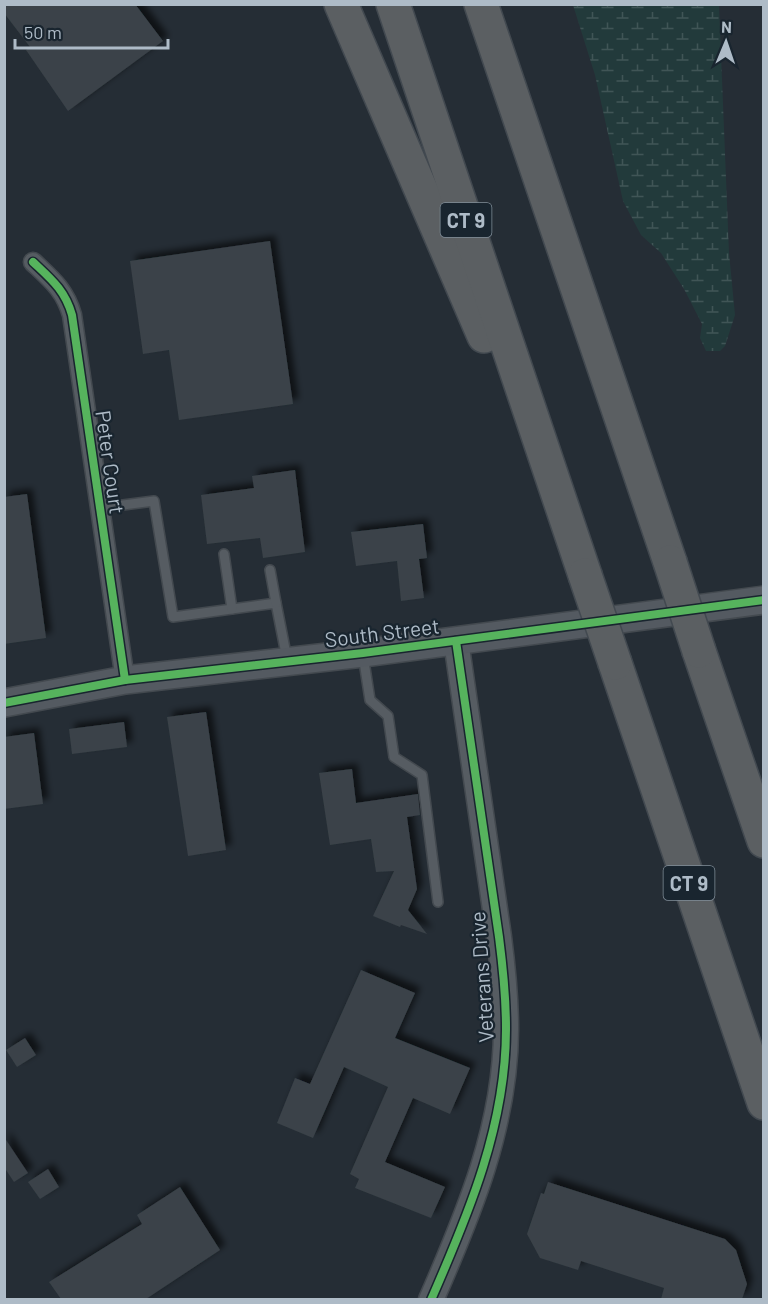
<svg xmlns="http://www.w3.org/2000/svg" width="768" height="1304" font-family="Barlow,sans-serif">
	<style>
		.wetland { fill: url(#wetland-marsh) }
		.building { fill: #3a4248; filter: url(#shadow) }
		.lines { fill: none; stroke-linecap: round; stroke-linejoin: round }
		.service-casing { stroke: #43494f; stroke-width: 12 }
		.minor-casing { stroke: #43494f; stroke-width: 21 }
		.tertiary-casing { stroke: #43494f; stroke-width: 27 }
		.secondary-casing { stroke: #43494f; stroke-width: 30 }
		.motorway-casing { stroke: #424950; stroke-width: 36 }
		.service { stroke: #565c62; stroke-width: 9 }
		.minor { stroke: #565c62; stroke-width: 18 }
		.tertiary { stroke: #565c62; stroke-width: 24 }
		.secondary { stroke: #545a61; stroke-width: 27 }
		.motorway { stroke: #5b5f62; stroke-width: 33 }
		.motorway-bridge-casing { stroke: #424950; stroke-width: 36; stroke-linecap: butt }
		.motorway-bridge { stroke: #5b5f62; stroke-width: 33 }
		.cycleway-casing { stroke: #19252f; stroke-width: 11 }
		.cycleway { stroke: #56b35d; stroke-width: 8 }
		.labels { text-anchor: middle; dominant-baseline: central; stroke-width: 4.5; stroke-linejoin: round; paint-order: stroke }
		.shield { fill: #19252f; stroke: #818e99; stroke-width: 1.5 }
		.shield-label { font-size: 20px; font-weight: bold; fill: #aebbc7 }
		.street-label { font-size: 21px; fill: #aebbc7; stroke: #19252f }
	</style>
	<defs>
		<pattern id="wetland-marsh" width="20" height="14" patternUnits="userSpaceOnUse" patternTransform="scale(1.5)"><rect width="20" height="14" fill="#223a3b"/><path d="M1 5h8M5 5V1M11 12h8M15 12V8" fill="none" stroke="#405556"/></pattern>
		<filter id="shadow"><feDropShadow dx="5.5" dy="-5.5" stdDeviation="3" flood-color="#0009"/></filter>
	</defs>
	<rect width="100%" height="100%" fill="#252d35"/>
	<path class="wetland" d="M573 5H719L729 253 735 315 725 346 720 351H706L700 338 702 324 684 289 661 253 641 235 623 201 595 75Z"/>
	<g class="building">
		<path d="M4 4H135L163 41 68 111 26 50 30 47 4 13Z"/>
		<path d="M270 241 293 404 179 420 169 350 143 354 130 261Z"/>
		<path d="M295 470 305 552 263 558 260 538 207 544 201 495 254 488 252 476Z"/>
		<path d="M27 494 46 638 4 644V497Z"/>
		<path d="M423 524 427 558 419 559 424 598 401 601 397 561 356 566 351 532Z"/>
		<path d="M206 712 226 850 188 856 167 717Z"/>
		<path d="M124 722 127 747 72 754 69 729Z"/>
		<path d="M34 733 43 804 4 809V737Z"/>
		<path d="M352 769 356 803 418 794 420 815 407 817 417 889 408 910 427 934 401 925 400 927 373 916 394 871 376 872 371 839 330 845 319 773Z"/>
		<path d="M361 970 415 993 395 1038 470 1068 450 1114 413 1098 385 1162 445 1187 431 1218 355 1188 359 1179 350 1174 388 1087 344 1067 313 1138 277 1123 295 1078 310 1084Z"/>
		<path d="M25 1038 36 1055 17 1067 6 1050Z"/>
		<path d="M4 1137 28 1173 14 1182 4 1167Z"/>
		<path d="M48 1169 59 1187 40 1199 28 1182Z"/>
		<path d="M548 1182 725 1239 736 1250 747 1284 742 1299H661L664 1288 581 1261 578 1270 540 1258 527 1234 541 1193 544 1194Z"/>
		<path d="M180 1187 220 1250 146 1299H61L49 1282 142 1224 137 1215Z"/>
	</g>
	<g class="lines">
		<defs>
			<g id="service">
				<path d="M100 508 154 501 173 617 276 603 287 659"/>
				<path d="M224 554 232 609"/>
				<path d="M270 570 276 603"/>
				<path d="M363 655 370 700 388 716 394 757 422 775 438 902"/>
			</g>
			<path id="minor" d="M33 262C51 279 65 290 72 315L125 680"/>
			<path id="tertiary" d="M431 1300C469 1213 506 1125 506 1029 506 998 503 968 499 937L456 641"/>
			<path id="secondary" d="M4 703 125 680 363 653 764 600"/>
			<g id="motorway">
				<path d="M341 4 484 336"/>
				<path d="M393 4 585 575"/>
				<path d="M481 4 670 562"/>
				<path d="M699 651 764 841"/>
				<path d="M615 663 764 1103"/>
			</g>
		</defs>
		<use href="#service" class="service-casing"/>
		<use href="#minor" class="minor-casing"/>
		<use href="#tertiary" class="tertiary-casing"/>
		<use href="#secondary" class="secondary-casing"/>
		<use href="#motorway" class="motorway-casing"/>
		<use href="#service" class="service"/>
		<use href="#minor" class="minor"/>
		<use href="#tertiary" class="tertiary"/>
		<use href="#secondary" class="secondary"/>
		<use href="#motorway" class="motorway"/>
		<defs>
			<g id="motorway-bridge">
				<path d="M670 562 699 651"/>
				<path d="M585 575 615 663"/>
			</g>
		</defs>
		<use href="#motorway-bridge" class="motorway-bridge-casing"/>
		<use href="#motorway-bridge" class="motorway-bridge"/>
		<defs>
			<g id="cycleway">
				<path d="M33 262C51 279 65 290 72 315L125 680"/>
				<path d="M4 703 125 680 363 653 764 600"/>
				<path d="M431 1300C469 1213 506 1125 506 1029 506 998 503 968 499 937L456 641"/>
			</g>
		</defs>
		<use href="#cycleway" class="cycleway-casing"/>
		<use href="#cycleway" class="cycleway"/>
	</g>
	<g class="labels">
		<g class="shield">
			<rect x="440.5" y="203" width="51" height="34" rx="4.5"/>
			<rect x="663.5" y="866" width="51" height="34" rx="4.5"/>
		</g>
		<g class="shield-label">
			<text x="466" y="220">CT 9</text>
			<text x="689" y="883">CT 9</text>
		</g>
		<g class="street-label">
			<text transform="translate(111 462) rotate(82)">Peter Court</text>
			<text transform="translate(382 632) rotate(-7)">South Street</text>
			<text transform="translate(481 977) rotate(-94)">Veterans Drive</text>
		</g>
	</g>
	<rect width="768" height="1304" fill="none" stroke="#aebbc7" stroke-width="12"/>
	<g transform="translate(726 42) rotate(2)" stroke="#19252f" stroke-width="4.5" paint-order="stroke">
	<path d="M0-4.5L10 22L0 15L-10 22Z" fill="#aebbc7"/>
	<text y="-9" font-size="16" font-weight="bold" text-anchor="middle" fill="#aebbc7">N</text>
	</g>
	<path d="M15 39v9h153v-9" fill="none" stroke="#aebbc7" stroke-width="3"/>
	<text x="24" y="39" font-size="18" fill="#aebbc7" stroke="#19252f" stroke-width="4.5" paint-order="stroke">50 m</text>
</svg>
